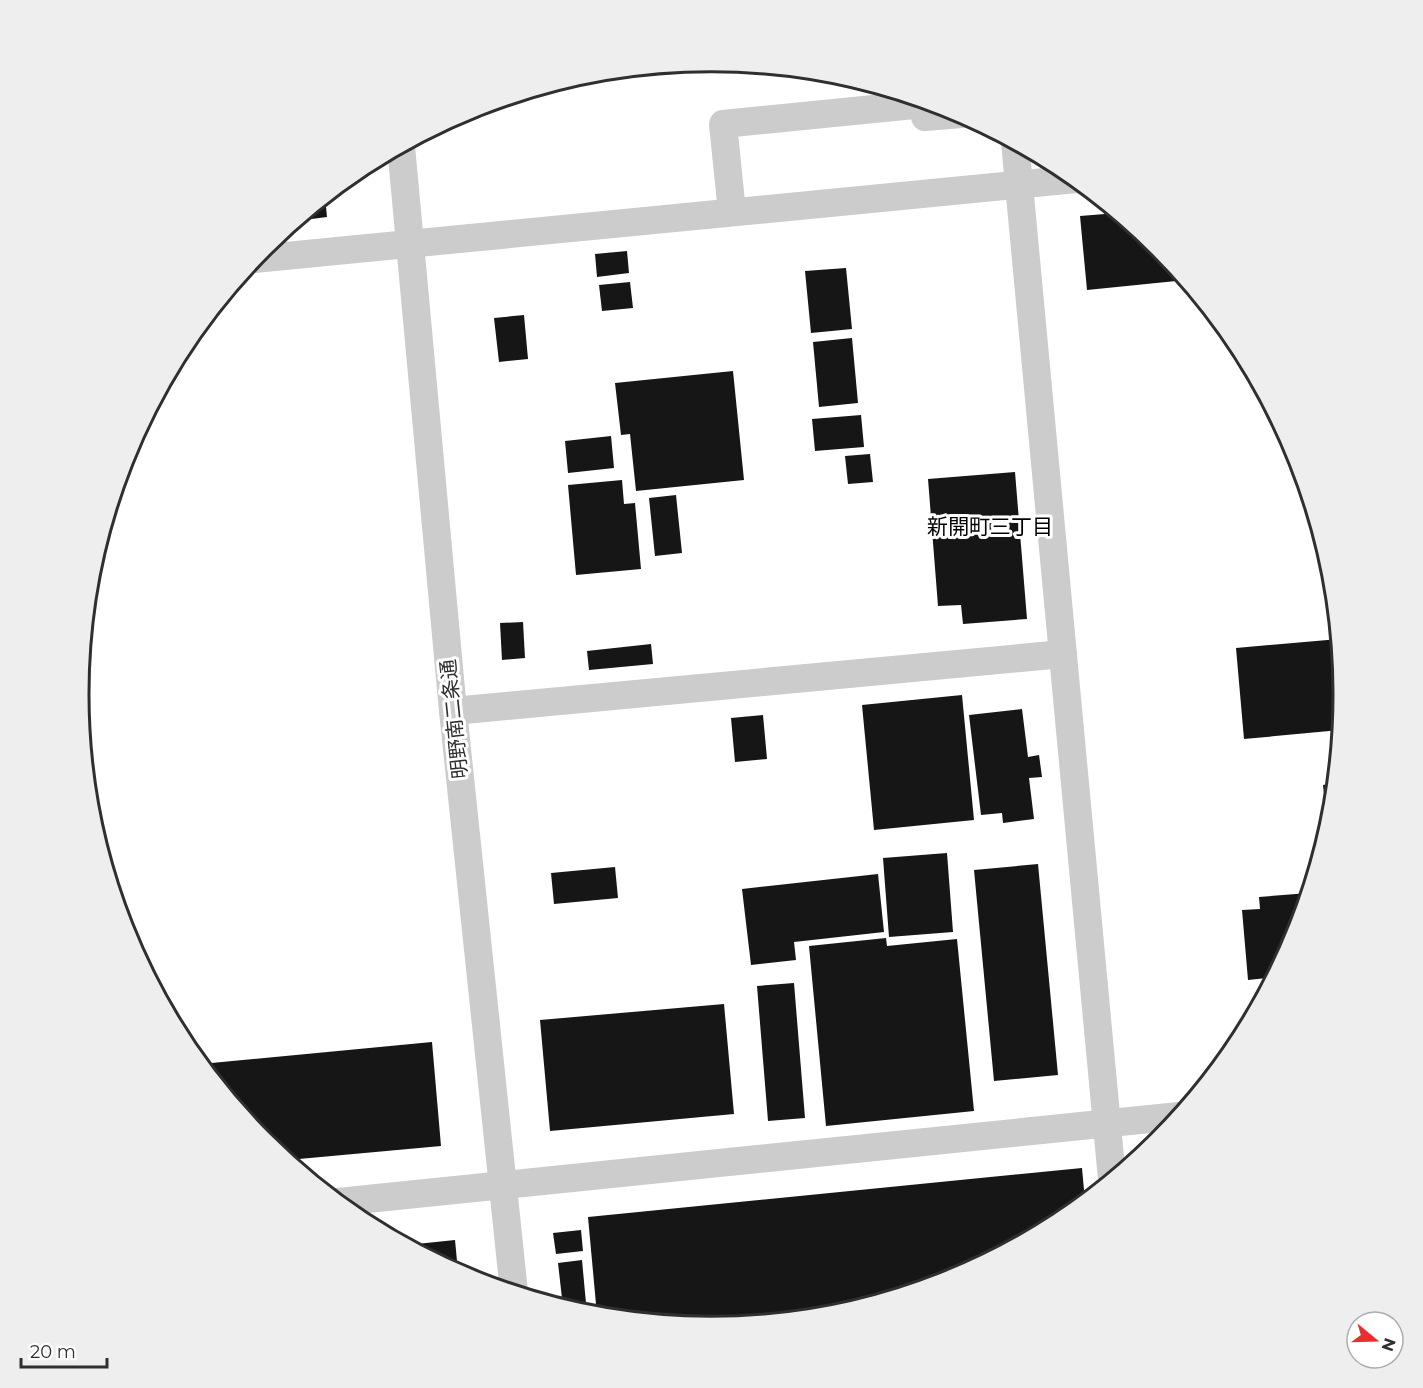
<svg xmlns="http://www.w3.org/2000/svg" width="1423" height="1388" font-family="Montserrat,'Noto Sans JP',sans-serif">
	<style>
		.building { fill: #161616 }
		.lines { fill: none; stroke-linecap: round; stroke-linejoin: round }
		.minor { stroke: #ccc; stroke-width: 28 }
		.labels { text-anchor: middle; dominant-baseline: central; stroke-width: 6; stroke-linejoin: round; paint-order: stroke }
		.street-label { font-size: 20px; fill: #2f2f2f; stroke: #fff }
		.neighbourhood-label { font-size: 21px; fill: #000; stroke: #fff }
		.rim { fill: none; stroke: #2f2f2f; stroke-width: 3 }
	</style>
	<rect width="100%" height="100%" fill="#fff"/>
	<g class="building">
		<path d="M325 197 327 217 296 221Z"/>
		<path d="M1117 213 1159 247 1186 280 1087 290 1080 216Z"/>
		<path d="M627 251 629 273 597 277 595 254Z"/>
		<path d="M846 268 852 329 811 333 805 271Z"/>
		<path d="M630 282 633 308 602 311 599 285Z"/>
		<path d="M524 315 528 359 499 362 494 318Z"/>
		<path d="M852 338 858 403 819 407 813 342Z"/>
		<path d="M733 371 744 480 636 491 630 434 621 435 615 383Z"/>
		<path d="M861 415 864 447 815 451 812 419Z"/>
		<path d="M611 436 614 468 568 473 565 441Z"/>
		<path d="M870 454 873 482 848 484 845 456Z"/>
		<path d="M1015 472 1027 619 963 624 961 605 938 606 928 479Z"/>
		<path d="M622 480 624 504 635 503 641 569 576 575 568 485Z"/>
		<path d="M676 495 682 553 655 556 649 498Z"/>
		<path d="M523 622 525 658 502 660 500 623Z"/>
		<path d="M1339 639 1344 694 1340 730 1244 739 1236 648Z"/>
		<path d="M651 644 653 664 589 670 587 651Z"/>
		<path d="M962 695 974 820 874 830 862 705Z"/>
		<path d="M1022 709 1028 757 1039 755 1042 777 1029 778 1034 819 1003 823 1002 813 981 815 969 715Z"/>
		<path d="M763 715 767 759 735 762 731 718Z"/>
		<path d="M1335 783 1332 818 1328 831 1323 785Z"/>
		<path d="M947 853 953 932 889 937 883 858Z"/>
		<path d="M1038 864 1058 1075 994 1081 974 870Z"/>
		<path d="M615 867 618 898 554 904 551 873Z"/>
		<path d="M878 874 884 932 794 942 796 960 751 965 742 889Z"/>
		<path d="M1309 893 1296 936 1268 988 1267 978 1248 980 1242 910 1260 909 1259 897Z"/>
		<path d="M886 938 887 946 957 939 974 1111 826 1126 809 946Z"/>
		<path d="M794 983 805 1118 768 1121 757 986Z"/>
		<path d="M724 1004 734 1114 550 1131 540 1020Z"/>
		<path d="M432 1042 441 1146 288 1160 264 1141 201 1064Z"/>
		<path d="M1082 1168 1085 1201 1063 1220 953 1278 835 1314 711 1326 597 1315 588 1217Z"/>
		<path d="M581 1230 583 1251 556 1254 553 1233Z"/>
		<path d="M455 1240 458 1272 407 1245Z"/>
		<path d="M582 1260 587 1314 563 1307 558 1263Z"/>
	</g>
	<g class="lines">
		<g class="minor">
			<path d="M1015 142 1112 1179"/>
			<path d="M401 146 453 711 514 1292"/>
			<path d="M732 212 723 124 924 104 925 117 961 114"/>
			<path d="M254 259 1076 179"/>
			<path d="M453 711 1063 654"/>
			<path d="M338 1202 1179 1116"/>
		</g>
	</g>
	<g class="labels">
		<g class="street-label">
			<text transform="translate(454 719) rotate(-96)">明野南二条通</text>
		</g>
		<g class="neighbourhood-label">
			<text x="990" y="526">新開町三丁目</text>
		</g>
	</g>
	<path d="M0 0H1423V1388H0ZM89 694a622 622 0 1 1 1244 0a622 622 0 1 1-1244 0Z" fill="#eee" fill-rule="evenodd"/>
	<path class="rim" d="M89 694a622 622 0 1 1 1244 0a622 622 0 1 1-1244 0Z"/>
	<g transform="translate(1375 1340) rotate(109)"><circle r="28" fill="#ffffff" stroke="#acacac" stroke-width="1.5"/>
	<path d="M0-4.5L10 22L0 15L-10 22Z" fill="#ea2d2d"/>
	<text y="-9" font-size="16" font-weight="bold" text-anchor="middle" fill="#2f2f2f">N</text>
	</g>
	<path d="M21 1358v9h86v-9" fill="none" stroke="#2f2f2f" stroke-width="3"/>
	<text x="30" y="1358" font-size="18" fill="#2f2f2f" stroke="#ffffff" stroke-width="4.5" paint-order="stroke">20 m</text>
</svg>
